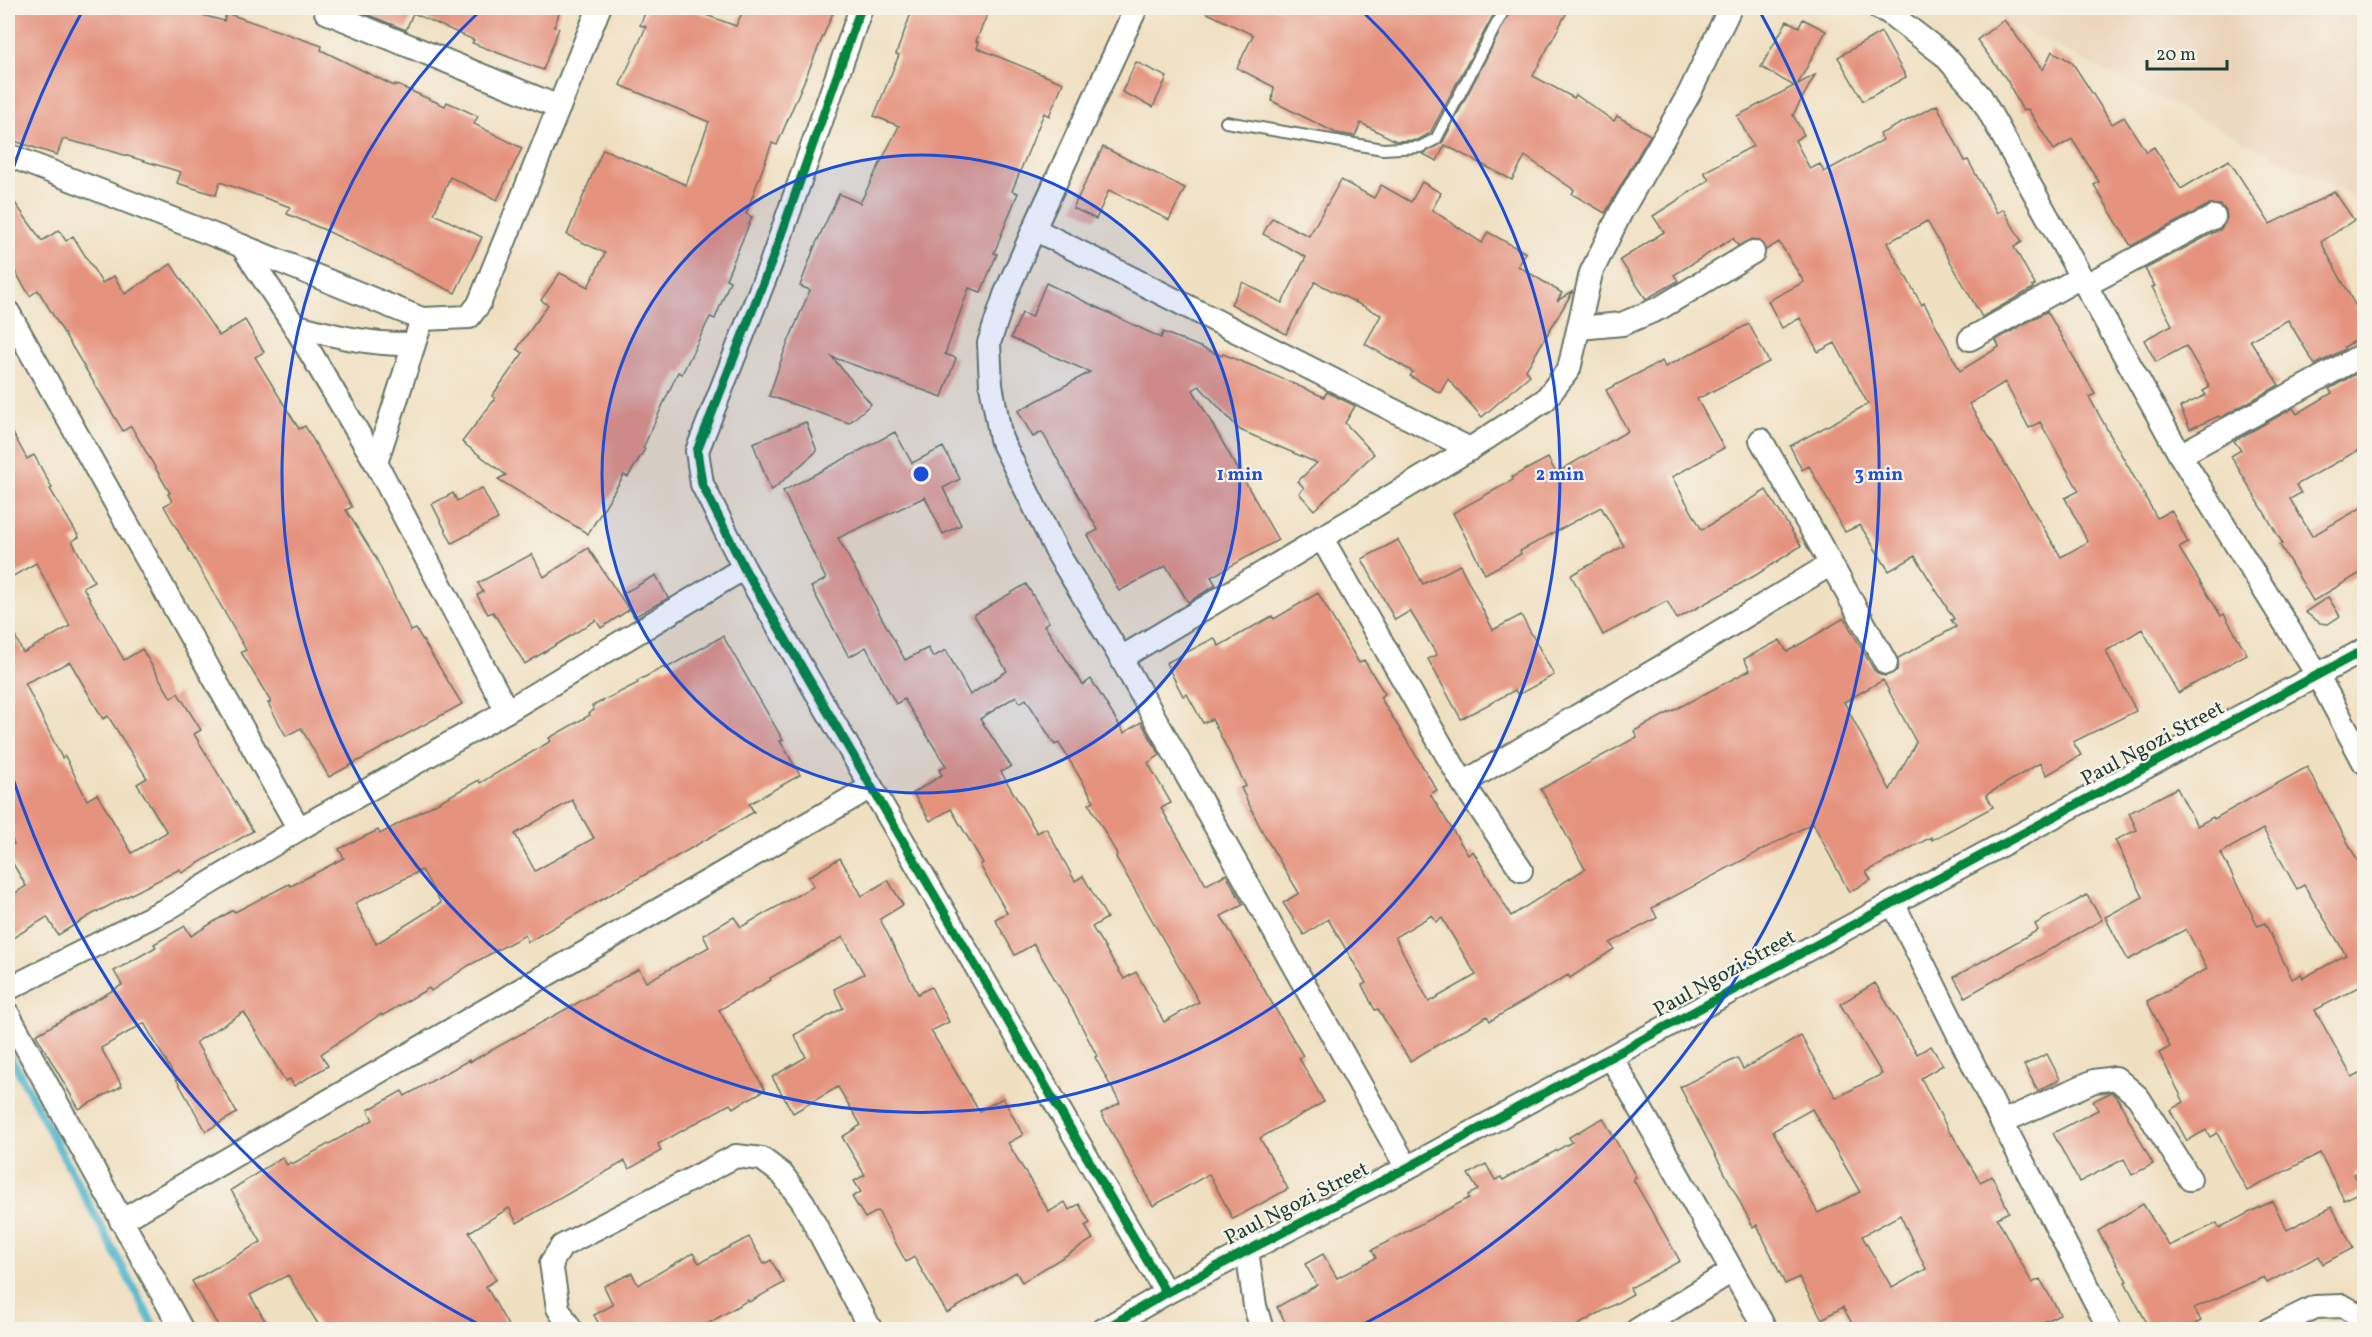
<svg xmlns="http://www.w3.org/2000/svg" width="2372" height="1337" font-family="Vollkorn,serif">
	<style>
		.built { fill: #ebd3b9 }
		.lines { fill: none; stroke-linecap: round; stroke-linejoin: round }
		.stream { stroke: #4cb4cb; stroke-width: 8 }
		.building { fill: #e5937f; fill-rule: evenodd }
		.lane-casing { stroke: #687666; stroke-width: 14 }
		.street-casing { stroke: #687666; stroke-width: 26 }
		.lane { stroke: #fff; stroke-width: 10 }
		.street { stroke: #fff; stroke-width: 22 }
		.cycleway-casing { stroke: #f7f3e8; stroke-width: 13 }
		.cycleway { stroke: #00873e; stroke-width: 9 }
		.ring { fill: none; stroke: #1d4ed8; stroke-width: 3 }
		.labels { text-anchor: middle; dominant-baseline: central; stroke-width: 4.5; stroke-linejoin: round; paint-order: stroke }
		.street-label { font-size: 21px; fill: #1f3d34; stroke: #f7f3e8 }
		.centre { fill: #1d4ed8; stroke: #f7f3e8; stroke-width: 3 }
		.ring-label { font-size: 18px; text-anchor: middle; font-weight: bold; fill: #1d4ed8; stroke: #f7f3e8; stroke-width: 4.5; stroke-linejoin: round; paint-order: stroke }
	</style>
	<rect width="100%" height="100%" fill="#f7f3e8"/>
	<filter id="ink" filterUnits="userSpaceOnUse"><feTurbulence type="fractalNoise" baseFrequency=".0167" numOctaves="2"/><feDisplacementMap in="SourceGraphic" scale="12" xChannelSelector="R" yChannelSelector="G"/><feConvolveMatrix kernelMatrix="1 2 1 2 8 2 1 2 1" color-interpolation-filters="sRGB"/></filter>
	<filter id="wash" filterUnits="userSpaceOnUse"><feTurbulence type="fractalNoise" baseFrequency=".008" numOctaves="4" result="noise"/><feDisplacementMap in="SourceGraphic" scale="24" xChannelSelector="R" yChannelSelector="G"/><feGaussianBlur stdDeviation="1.35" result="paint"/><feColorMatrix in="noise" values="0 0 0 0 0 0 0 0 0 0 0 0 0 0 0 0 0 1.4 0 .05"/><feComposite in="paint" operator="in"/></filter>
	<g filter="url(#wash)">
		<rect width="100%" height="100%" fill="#f0e0c2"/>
		<path class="built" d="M1979 8H2364V201Z"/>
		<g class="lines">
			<path class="stream" d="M8 1052 156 1330"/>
		</g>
		<g id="blocks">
			<g class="building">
				<path d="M8 8H177L224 21 226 13 322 46 321 50 394 86 395 84 445 106 447 102 478 116 474 124 522 148 497 200 450 177 434 214 482 237 455 293 325 230 287 214 290 207 220 182 216 195 177 183 181 172 111 151 63 139 57 155 8 139Z"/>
				<path d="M351 8H561L554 27 559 28 543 70 472 43 474 40 413 13 406 30Z"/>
				<path d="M647 8H687L736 26 744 8H835L777 145 772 143 746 214 752 217 726 279 730 281 715 319 710 317 682 374 678 372 643 448 645 449 628 477 624 475 588 534 498 479 506 475 462 442 495 399 492 396 523 353 517 349 548 305 541 300 560 273 588 287 605 253 567 235 603 149 686 185 709 122 620 85 646 27 640 25Z"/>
				<path d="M913 8H990L976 41 979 42 977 48 1063 83 1049 116 1044 113 1012 191 1018 193 994 253 997 254 981 292 969 288 945 354 956 358 942 397 832 357 871 404 849 423 769 396 784 352 810 290 800 286 814 248 839 194 860 203 899 126 874 116 899 55 896 54Z"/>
				<path d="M1197 8H1497L1430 133 1418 140 1396 141 1361 123 1355 136 1336 133 1272 101 1274 87 1237 68 1253 35Z"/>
				<path d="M1512 8H1569L1533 76 1574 98 1576 95 1614 121 1617 116 1650 135 1605 213 1572 194 1574 190 1525 156 1512 180 1445 145 1437 161 1423 154 1443 142Z"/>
				<path d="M1803 19 1826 31 1798 84 1815 75 1793 115 1804 135 1795 140 1810 169 1820 164 1824 172 1883 140 1880 134 1937 105 1965 161 1968 160 1997 213 2003 209 2022 242 2014 247 2035 285 2032 286 2033 288 1982 317 1927 221 1887 243 1922 305 1924 303 1960 371 1999 347 1996 340 2047 311 2095 394 2089 397 2157 518 2171 510 2188 543 2179 548 2221 616 2224 614 2247 654 2178 693 2142 629 2106 651 2136 711 2073 742 2081 755 2047 775 2040 763 1986 795 1993 807 1932 840 1931 837 1866 872 1871 880 1849 892 1813 823 1652 908 1657 918 1610 943 1614 949 1570 978 1568 975 1490 1021 1487 1016 1410 1061 1378 1009 1375 1010 1362 985 1366 983 1328 919 1304 935 1283 903 1299 893 1264 835 1241 788 1246 786 1212 719 1203 723 1187 694 1183 696 1166 663 1214 638 1219 646 1272 616 1274 619 1318 593 1359 663 1364 660 1385 694 1380 697 1437 790 1430 794 1468 855 1473 851 1511 916 1585 869 1541 789 1637 737 1634 731 1750 670 1744 659 1780 640 1787 652 1844 618 1874 670 1880 675 1886 676 1897 670 1898 658 1956 627 1951 620 1954 619 1915 556 1889 571 1860 525 1845 532 1809 466 1802 470 1790 446 1868 404 1835 343 1818 352 1800 318 1782 328 1768 301 1804 282 1779 242 1766 250 1759 240 1752 239 1738 246 1733 238 1674 275 1678 281 1646 299 1620 260 1664 232 1653 216 1709 180 1704 172 1753 146 1737 116 1794 86 1761 67 1787 21 1799 27ZM2005 382 2029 428 2040 422 2079 491 2065 498 2088 542 2061 557 1969 404ZM1883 680 1916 742 1890 790 1844 702ZM1432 915 1436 922 1442 918 1476 975 1429 1002 1395 937Z"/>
				<path d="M2004 20 2043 70 2052 51 2072 62 2112 124 2124 117 2146 152 2154 147 2181 189 2229 160 2270 224 2321 199 2334 191 2354 220 2321 242 2364 322V335L2344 347 2345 349 2315 365 2288 320 2250 340 2279 385 2220 418 2219 416 2190 429 2180 407 2206 395 2203 391 2210 387 2186 346 2156 362 2144 340 2172 325 2152 287 2155 286 2145 269 2221 229 2227 218 2226 211 2221 205H2208L2131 246 2094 185 2099 182 2072 139 2054 150 2028 109 2023 111 2007 80 1977 40Z"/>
				<path d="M1881 32 1906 77 1863 101 1838 57Z"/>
				<path d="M1136 62 1167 77 1153 107 1122 92Z"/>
				<path d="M1103 147 1185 188 1169 220 1109 190 1096 219 1073 208Z"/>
				<path d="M1341 180 1374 198 1381 185 1411 202 1422 182 1441 193 1432 210 1482 243 1488 232 1526 253 1518 266 1562 293 1557 301 1573 291 1526 370 1530 375 1482 417 1448 379 1440 393 1410 376 1413 372 1365 344 1381 315 1315 282 1286 334 1231 304 1243 282 1282 303 1306 257 1263 234 1272 218 1309 236Z"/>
				<path d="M8 193 42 241 59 230 66 241 73 236 102 283 114 276 125 294 171 264 219 336 245 320 264 352 255 357 299 429 305 426 352 507 346 510 376 558 411 631 416 629 462 704 329 777 301 728 286 736 268 703 271 702 241 652 246 650 164 506 172 501 168 494 170 493 131 426 123 431 38 290 30 296 8 260Z"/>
				<path d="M1046 283 1161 338 1163 332 1222 356 1223 354 1255 367 1324 397 1327 392 1355 406 1345 423 1374 454 1314 510 1299 493 1304 488 1298 481 1317 463 1240 430 1199 386 1193 390 1278 540 1211 577 1216 585 1188 602 1166 566 1119 591 1088 535 1098 530 1042 432 1033 437 1018 411 1090 372 1011 338 1022 313 1032 317Z"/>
				<path d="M1749 324 1769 362 1697 399 1724 448 1672 477 1702 530 1766 490 1801 546 1756 575 1677 619 1667 601 1603 635 1571 575 1624 546 1601 507 1520 551 1521 554 1485 574 1453 513 1513 480 1512 477 1548 458 1556 473 1628 431 1606 390 1662 361 1665 367Z"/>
				<path d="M2359 372 2364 382V447L2296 485 2301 493 2290 499 2312 536 2364 506V571L2313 601 2280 545 2283 544 2231 456 2241 450 2234 441 2293 408 2297 414 2332 393 2329 389Z"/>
				<path d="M806 422 817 451 771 491 753 443Z"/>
				<path d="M8 424 27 459 34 455 52 488 50 489 79 537 72 541 94 581 83 587 124 660 142 649 171 698 178 693 201 730 194 734 253 831 182 873 180 869 91 915 58 935 47 917 8 941V898L26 886 8 855V848L14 844 8 831V620L23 653 70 626 36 563 8 579ZM70 662 103 719 108 716 147 778 137 784 167 832 132 853 97 794 87 800 65 756 62 758 25 683Z"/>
				<path d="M895 432 912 463 943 447 960 479 943 488 961 525 943 534 925 497 838 538 905 660 928 648 933 657 946 650 970 695 1007 671 974 615 1026 584 1049 622 1044 625 1083 685 1091 679 1124 733 1141 722 1160 755 1148 763 1171 803 1161 808 1206 885 1226 874 1243 905 1221 916 1303 1056 1299 1058 1324 1102 1260 1138 1288 1189 1233 1219 1209 1174 1153 1206 1101 1113 1120 1103 1095 1057 1097 1056 1072 1008 1034 944 1015 955 995 919 1007 913 980 865 983 863 951 809 930 821 913 793 942 775 939 770 946 766 904 699 896 704 866 647 849 657 811 587 826 579 783 491ZM1016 696 1020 703 1026 699 1055 745 1059 743 1094 801 1089 804 1117 854 1116 857 1199 1002 1164 1022 1136 972 1124 979 1092 927 1107 918 1083 876 1075 881 1046 828 1037 833 1001 772 1011 766 980 719Z"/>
				<path d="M482 488 498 519 452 543 432 504 453 493 457 501Z"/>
				<path d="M1398 540 1423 584 1460 565 1493 630 1521 615 1554 675 1518 695 1515 690 1461 719 1428 659 1437 655 1410 611 1395 620 1362 559Z"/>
				<path d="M588 548 629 610 601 628 596 620 525 664 493 612 488 614 477 595 483 592 478 583 532 554 544 577Z"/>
				<path d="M656 575 668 598 634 617 622 594Z"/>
				<path d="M2328 597 2340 616 2328 624 2320 623 2305 612Z"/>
				<path d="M723 636 783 740 780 741 800 775 749 804 754 812 528 942 525 935 468 966 431 991 429 988 382 1016 381 1014 321 1054 328 1066 294 1086 290 1079 285 1081 244 1012 196 1042 237 1113 206 1131 144 1023 101 1048 122 1086 79 1109 36 1035 122 985 114 971 156 947 154 944 185 926 191 936 233 910 235 912 289 884 291 886 344 858 339 849 378 830 380 834 479 780 480 783 551 741 549 738 590 715 589 713 594 710 592 706 638 683 637 681 664 667 665 669ZM572 800 594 838 535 871 515 834ZM422 870 441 903 376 944 355 903Z"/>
				<path d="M2307 767 2364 873V987L2363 985 2315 1010 2352 1077 2364 1071V1169L2354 1174 2363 1191 2344 1200 2320 1153 2247 1191 2217 1133 2210 1137 2206 1130 2187 1141 2170 1110 2184 1102 2159 1053 2170 1047 2147 1001 2207 969 2186 929 2128 960 2105 917 2143 897 2115 840 2137 830 2129 813 2177 788 2197 826 2213 817 2214 819ZM2263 829 2297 889 2304 885 2346 955 2303 978 2301 974 2292 979 2265 923 2258 926 2221 853Z"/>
				<path d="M840 858 862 896 888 880 903 905 880 919 918 994 931 987 949 1022 931 1031 979 1111 1003 1098 1023 1135 1008 1143 1049 1212 1065 1202 1069 1210 1079 1204 1090 1223 1085 1226 1093 1239 1022 1282 1016 1272 947 1313 914 1257 906 1262 878 1211 865 1218 852 1197 861 1192 854 1181 865 1175 842 1137 861 1125 838 1087 793 1113 772 1077 806 1057 794 1035 843 1008 834 989 864 974 843 937 770 978 771 980 719 1010 765 1090 733 1108 730 1104 658 1144 661 1151 629 1169 625 1161 517 1223 509 1208 469 1232 496 1280 486 1286 510 1329H321L288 1275 250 1295 270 1329H220L192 1281 261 1242 231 1190 282 1157 287 1165 291 1162 292 1164 373 1120 368 1110 402 1091 405 1096 469 1060 470 1062 639 969 646 982 709 947 703 935 734 917 741 927 814 886 808 877Z"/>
				<path d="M2087 895 2102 920 1965 997 1954 977 2038 930 2035 924Z"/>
				<path d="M1875 983 1917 1054 1931 1046 1943 1065 1921 1078 1951 1135 1952 1134 1980 1182 1992 1176 2009 1212 1997 1218 2032 1283 2040 1279 2060 1314 2030 1329H1855L1843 1307 1822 1319 1799 1277 1785 1284 1757 1225 1753 1227 1680 1087 1737 1058 1743 1069 1801 1036 1836 1098 1882 1074 1840 1004ZM1812 1109 1860 1192 1818 1213 1773 1131ZM1900 1215 1926 1269 1892 1288 1862 1236Z"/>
				<path d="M2047 1054 2060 1079 2038 1091 2024 1065Z"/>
				<path d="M2112 1092 2117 1097 2153 1164 2132 1175 2124 1159 2079 1182 2053 1133 2098 1110 2093 1101Z"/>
				<path d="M1603 1118 1636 1177 1633 1179 1680 1261 1630 1288 1633 1294 1571 1329H1289L1277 1307 1317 1285 1305 1264 1323 1254 1337 1278 1376 1258 1372 1250 1469 1198 1468 1195 1478 1190 1468 1174 1486 1164 1495 1180 1501 1177 1503 1180 1572 1142 1569 1137Z"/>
				<path d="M2272 1201 2287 1230 2332 1207 2353 1248 2323 1264 2319 1256 2267 1283 2264 1277 2194 1308 2201 1321 2185 1329H2150L2125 1282 2127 1281 2098 1231 2143 1204 2169 1246 2217 1223 2219 1228Z"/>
				<path d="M749 1237 764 1264 771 1260 784 1283 749 1302 748 1300 699 1329H602L594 1315 613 1305 604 1286 632 1273 638 1285 693 1253 699 1263Z"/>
			</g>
		</g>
	</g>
	<g filter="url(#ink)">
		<use href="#blocks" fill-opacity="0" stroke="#687666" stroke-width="1.5"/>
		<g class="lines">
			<defs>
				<path id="lane" d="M1226 122 1383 149 1420 147 1436 139 1505 8"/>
				<g id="street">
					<path d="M861 8 771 263 697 451 702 484 744 568 1166 1293"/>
					<path d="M1136 8 1034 229 1005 295 989 343 991 385 1001 439 1058 554 1121 658 1407 1168"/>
					<path d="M1879 8 1888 12 1944 55 1981 97 2180 455 2318 676 2364 762"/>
					<path d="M326 12 559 107"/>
					<path d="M8 155 242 246 422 319 469 317 479 304 599 8"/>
					<path d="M1034 229 1470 449"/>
					<path d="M242 246 294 325 376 463 507 711"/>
					<path d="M2086 285 2214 217"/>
					<path d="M8 312 299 829"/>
					<path d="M294 325C334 336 371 345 413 344"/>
					<path d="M1579 328 1622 324 1660 308 1753 252"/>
					<path d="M1970 339 2081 277"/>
					<path d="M2180 455 2364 354"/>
					<path d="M376 463 422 319"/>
					<path d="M1321 537 1463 783 1521 870"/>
					<path d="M1831 564 1886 663"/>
					<path d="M1121 658 1470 449 1545 400 1569 369 1591 273 1621 212 1689 94 1730 8"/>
					<path d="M1463 783 1673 660 1831 564 1761 440"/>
					<path d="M1893 903 2002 1122 2110 1330"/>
					<path d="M8 989 167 909 299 829 507 711 744 568"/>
					<path d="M8 1014 182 1330"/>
					<path d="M1611 1057 1766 1330"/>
					<path d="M2002 1122 2094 1081 2116 1078 2138 1097 2190 1179"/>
					<path d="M121 1221 871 787"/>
					<path d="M1247 1250 1255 1306 1262 1330"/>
					<path d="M571 1330 558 1308 551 1263 562 1246 736 1156 762 1159 782 1174 803 1202 871 1330"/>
					<path d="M1103 1330 1166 1293 1407 1168 1893 903 2364 650"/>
					<path d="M1637 1330 1732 1271"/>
					<path d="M2268 1330 2315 1307 2343 1306 2364 1318"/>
				</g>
			</defs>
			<use href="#lane" class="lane-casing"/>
			<use href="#street" class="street-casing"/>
			<use href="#lane" class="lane"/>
			<use href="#street" class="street"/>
			<defs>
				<g id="cycleway">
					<path d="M861 8 771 263 697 451 702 484 744 568 1166 1293"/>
					<path d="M1103 1330 1166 1293 1407 1168 1893 903 2364 650"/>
				</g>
			</defs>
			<use href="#cycleway" class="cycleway-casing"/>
			<use href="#cycleway" class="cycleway"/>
		</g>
	</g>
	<circle cx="921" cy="474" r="319" fill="#1d4ed8" fill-opacity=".12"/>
	<g class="ring">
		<circle cx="921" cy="474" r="319"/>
		<path d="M1361 10A639 639 0 1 1 481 10"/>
		<path d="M486 1328A958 958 0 0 1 10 770M10 178A958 958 0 0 1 83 10M1759 10A958 958 0 0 1 1356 1328"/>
	</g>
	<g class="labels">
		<g class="street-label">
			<text transform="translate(2153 744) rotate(-28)">Paul Ngozi Street</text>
			<text transform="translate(1725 974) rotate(-29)">Paul Ngozi Street</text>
			<text transform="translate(1297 1204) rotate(-27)">Paul Ngozi Street</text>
		</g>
	</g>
	<circle cx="921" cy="474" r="9" class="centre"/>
	<g class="ring-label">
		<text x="1240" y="480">1 min</text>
		<text x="1560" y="480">2 min</text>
		<text x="1879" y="480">3 min</text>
	</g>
	<rect width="2372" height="1337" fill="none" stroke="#f7f3e8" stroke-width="30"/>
	<path d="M2147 60v9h80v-9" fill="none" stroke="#1f3d34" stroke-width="3"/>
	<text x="2156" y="60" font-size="18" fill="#1f3d34" stroke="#f7f3e8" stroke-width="4.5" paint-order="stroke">20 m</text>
</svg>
